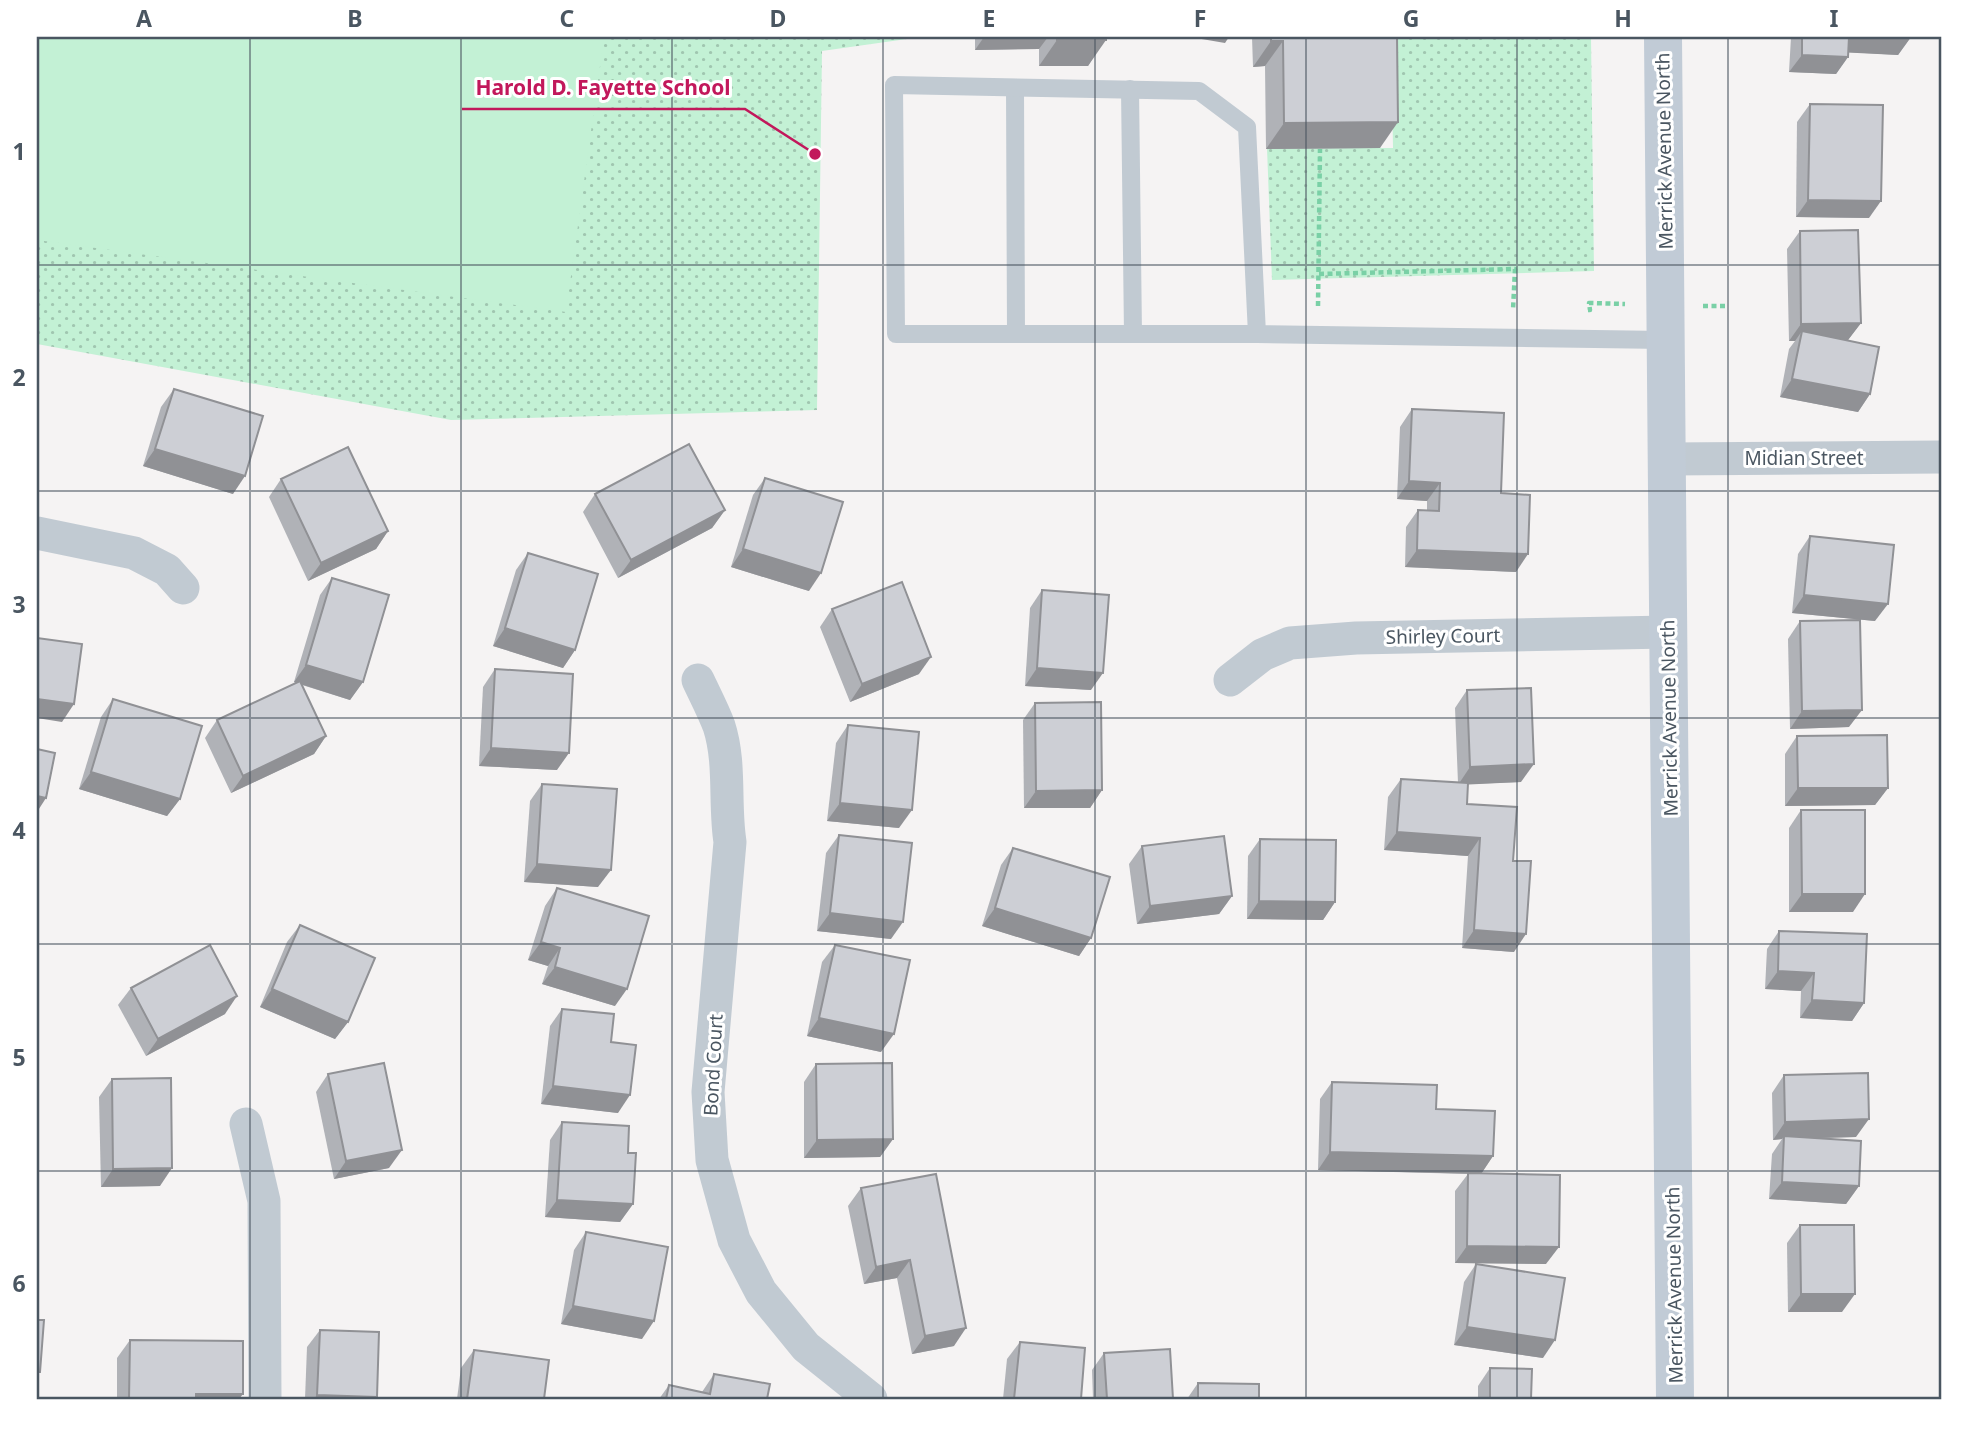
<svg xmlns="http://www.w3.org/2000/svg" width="1978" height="1436" font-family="'Noto Sans',sans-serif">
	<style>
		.grass { fill: url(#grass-dots) }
		.pitch { fill: #c3f1d5 }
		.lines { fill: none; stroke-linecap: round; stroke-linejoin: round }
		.path { stroke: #7ad0a6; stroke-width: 4.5; stroke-dasharray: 5 3.5; stroke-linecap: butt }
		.lane { stroke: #c1cad2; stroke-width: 18 }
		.street { stroke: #c1cad2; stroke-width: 33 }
		.secondary { stroke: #c1cbd6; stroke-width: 38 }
		.wall { fill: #b0b2b7 }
		.shaded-wall { fill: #909195 }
		.building { fill: #cdcfd5; stroke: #909195; stroke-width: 2 }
		.grid { fill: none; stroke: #4a5661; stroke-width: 2; stroke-opacity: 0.55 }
		.labels { text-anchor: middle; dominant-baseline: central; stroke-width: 6; stroke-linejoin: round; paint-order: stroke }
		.street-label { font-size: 19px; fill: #4a5661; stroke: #fff }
		.leader { fill: none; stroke: #c2185b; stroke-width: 2.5 }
		.callout-dot { fill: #c2185b; stroke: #fff; stroke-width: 2.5 }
		.callout-label { font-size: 21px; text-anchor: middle; font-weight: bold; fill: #c2185b; stroke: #fff; stroke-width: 6; stroke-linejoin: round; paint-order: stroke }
		.neatline { fill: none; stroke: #4a5661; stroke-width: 2.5 }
		.grid-label { font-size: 23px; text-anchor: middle; font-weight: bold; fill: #4a5661 }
	</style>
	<defs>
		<pattern id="grass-dots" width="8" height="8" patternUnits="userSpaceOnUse" patternTransform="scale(1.75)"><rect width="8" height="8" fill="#c3f1d5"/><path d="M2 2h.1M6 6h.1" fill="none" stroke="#a0c6b0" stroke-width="1.8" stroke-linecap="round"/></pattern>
	</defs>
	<rect width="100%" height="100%" fill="#f5f3f3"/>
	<g class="grass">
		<path d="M37 37H921L822 51 817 410 451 420 37 344Z"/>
		<path d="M1391 37H1591L1594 271 1272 280 1267 148H1393Z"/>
	</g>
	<path class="pitch" d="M37 37H604L566 312 37 240Z"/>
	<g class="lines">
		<g class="path">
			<path d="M1319 274 1515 269 1513 310"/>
			<path d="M1318 306 1320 149"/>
			<path d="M1703 306H1727"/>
			<path d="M1588 310H1590L1589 303 1625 304"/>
		</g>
		<g class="lane">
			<path d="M1015 88 1016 334"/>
			<path d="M1130 89 1133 334"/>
			<path d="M1257 334H896L894 85 1199 91 1247 127 1257 334 1665 340"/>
		</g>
		<g class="street">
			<path d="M1667 459 1941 457"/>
			<path d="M37 533 134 553 167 570 183 588"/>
			<path d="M698 680C705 695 713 710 719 726 731 763 724 804 730 842L708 1092 712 1160 734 1240 761 1292 806 1347 871 1399"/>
			<path d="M1230 680 1262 655 1290 643 1356 638 1668 632"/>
			<path d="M246 1124 264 1201 265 1399"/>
		</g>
		<path class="secondary" d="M1663 37 1675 1399"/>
	</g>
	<g class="wall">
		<path d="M975 37H1106L1088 66H1039V49L975 50Z"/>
		<path d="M1252 37H1397L1380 148 1266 149 1265 66 1253 67Z"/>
		<path d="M1791 37H1911L1898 55 1848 52V57L1836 74 1789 72Z"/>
		<path d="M1810 104 1869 218 1796 217 1797 122Z"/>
		<path d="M1800 231 1861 323 1848 340H1845L1870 394 1858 412 1780 397 1789 349 1795 341H1789L1787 249Z"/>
		<path d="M174 389 233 494 143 466 161 407Z"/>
		<path d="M1412 409 1501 493 1516 572 1405 567 1406 527 1418 510H1427V501L1397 499 1400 427Z"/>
		<path d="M765 478 809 591 731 567 753 495Z"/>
		<path d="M281 479 388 531 376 549 308 581 269 497Z"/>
		<path d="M595 494 725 510 712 528 618 578 583 512Z"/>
		<path d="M1810 536 1875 621 1792 613 1798 554Z"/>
		<path d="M528 553 575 650 563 668 493 646 516 570Z"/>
		<path d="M332 578 363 682 350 700 302 685 326 736 314 754 231 793 205 738 217 720 296 683 294 682 320 595Z"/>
		<path d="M1042 590 1091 690 1025 686 1030 608Z"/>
		<path d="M832 609 919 674 850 702 820 627Z"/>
		<path d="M1800 621 1849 727 1790 729 1788 639Z"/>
		<path d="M495 669 557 770 479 766 483 687Z"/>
		<path d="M1467 690 1521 782 1468 784 1467 804 1513 861 1514 952 1462 948 1468 856 1384 850 1388 797 1401 779 1458 783 1455 708Z"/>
		<path d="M113 699 180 799 167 816 79 789 101 717Z"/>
		<path d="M1035 703 1102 790 1090 808H1024L1023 720Z"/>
		<path d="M848 725 899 828 827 821 836 743Z"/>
		<path d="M1797 736 1888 788 1875 805 1785 806V754Z"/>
		<path d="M542 784 598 887 524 882 530 801Z"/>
		<path d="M1801 810 1853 912H1789V828Z"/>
		<path d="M839 835 891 939 817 931 826 853Z"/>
		<path d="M1260 839 1335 902 1323 920 1247 919 1248 856Z"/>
		<path d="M1142 846 1232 896 1219 914 1137 924 1129 864Z"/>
		<path d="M1013 848 1091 938 1079 956 982 926 1001 865Z"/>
		<path d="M557 888 615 1006 542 984 548 966 528 960 545 906Z"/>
		<path d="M300 925 348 1022 335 1039 260 1007 287 942Z"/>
		<path d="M1779 931 1864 1003 1852 1021 1800 1018 1801 991 1765 989 1767 949Z"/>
		<path d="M835 945 881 1052 807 1036 822 962Z"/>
		<path d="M131 988 225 1014 146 1056 118 1005Z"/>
		<path d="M562 1009 611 1042 618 1113 541 1104 550 1026Z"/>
		<path d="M816 1064 893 1139 880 1157 804 1158V1082Z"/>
		<path d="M328 1074 389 1168 334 1179 316 1092Z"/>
		<path d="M1784 1075 1856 1137 1816 1138 1859 1186 1846 1204 1769 1199 1772 1154 1782 1139 1773 1140 1772 1093Z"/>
		<path d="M112 1079 160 1186 101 1187 99 1097Z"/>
		<path d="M1332 1082 1436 1109 1493 1156 1481 1174 1546 1264 1455 1263V1191L1468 1174 1318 1170 1320 1099Z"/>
		<path d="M562 1122 628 1153 633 1204 620 1222 545 1217 550 1140Z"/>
		<path d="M936 1174 954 1346 912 1354 897 1278 864 1284 848 1206 861 1188Z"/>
		<path d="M1800 1225 1842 1312H1788L1787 1243Z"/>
		<path d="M586 1232 642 1339 561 1324 574 1250Z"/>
		<path d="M1476 1264 1543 1358 1454 1345 1464 1282Z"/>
		<path d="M320 1330 375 1399H305L307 1347Z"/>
		<path d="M130 1340 239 1399H117V1358Z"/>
		<path d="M1020 1342 1081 1399H1003L1007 1359Z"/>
		<path d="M474 1350 544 1399H457L461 1368Z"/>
		<path d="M1104 1353 1173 1399H1093L1092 1370Z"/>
		<path d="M1490 1368 1531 1399H1478V1386Z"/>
		<path d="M714 1374 767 1399H659L669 1385 702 1392Z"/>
		<path d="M1198 1383 1259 1399H1187Z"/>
	</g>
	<g class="shaded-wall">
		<path d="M984 37H1048L1039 49 975 50Z"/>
		<path d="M1190 37H1229L1225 43Z"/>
		<path d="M1847 37H1911L1898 55 1837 52Z"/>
		<path d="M1057 40H1106L1088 66H1039Z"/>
		<path d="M1271 41H1283L1265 66 1253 67Z"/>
		<path d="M1802 55 1848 57 1836 74 1789 72Z"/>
		<path d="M1398 122 1380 148 1266 149 1284 123Z"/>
		<path d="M1808 200 1881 201 1869 218 1796 217Z"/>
		<path d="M1861 323 1848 340 1800 341 1802 331 1795 341H1789L1801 324Z"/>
		<path d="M1792 379 1870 394 1858 412 1780 397Z"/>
		<path d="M155 449 245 476 233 494 143 466Z"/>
		<path d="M1409 481 1440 483 1427 501 1397 499Z"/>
		<path d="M725 510 712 528 618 578 631 560Z"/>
		<path d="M388 531 376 549 308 581 321 563Z"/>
		<path d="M743 549 821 573 809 591 731 567Z"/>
		<path d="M1417 550 1528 554 1516 572 1405 567Z"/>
		<path d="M1804 595 1888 604 1875 621 1792 613Z"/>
		<path d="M505 628 575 650 563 668 493 646Z"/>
		<path d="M931 657 919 674 850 702 862 684Z"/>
		<path d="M306 665 363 682 350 700 294 682Z"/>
		<path d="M1037 668 1103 673 1091 690 1025 686Z"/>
		<path d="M37 699 74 704 62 722 37 718Z"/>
		<path d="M1862 710 1849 727 1790 729 1802 711Z"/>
		<path d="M326 736 314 754 231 793 243 776Z"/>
		<path d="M491 748 569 753 557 770 479 766Z"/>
		<path d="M1534 764 1521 782 1458 785 1470 767Z"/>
		<path d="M91 772 180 799 167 816 79 789Z"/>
		<path d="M1798 788H1888L1875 805 1785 806Z"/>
		<path d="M1102 790 1090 808H1024L1036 791Z"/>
		<path d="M37 796 46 798 37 812Z"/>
		<path d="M840 803 912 810 899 828 827 821Z"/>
		<path d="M1397 832 1480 838 1468 856 1384 850Z"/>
		<path d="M537 864 611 870 598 887 524 882Z"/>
		<path d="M1802 894H1865L1853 912H1789Z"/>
		<path d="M1232 896 1219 914 1137 924 1150 906Z"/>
		<path d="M1259 901 1335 902 1323 920 1247 919Z"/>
		<path d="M995 908 1091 938 1079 956 982 926Z"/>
		<path d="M830 913 903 922 891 939 817 931Z"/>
		<path d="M1474 930 1526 934 1514 952 1462 948Z"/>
		<path d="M541 942 560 948 548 966 528 960Z"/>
		<path d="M555 967 627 989 615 1006 542 984Z"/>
		<path d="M1778 971 1814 973 1801 991 1765 989Z"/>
		<path d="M272 989 348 1022 335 1039 260 1007Z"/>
		<path d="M237 996 225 1014 146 1056 158 1039Z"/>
		<path d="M1812 1000 1864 1003 1852 1021 1800 1018Z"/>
		<path d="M819 1018 894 1034 881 1052 807 1036Z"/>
		<path d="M553 1086 630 1095 618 1113 541 1104Z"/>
		<path d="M1869 1119 1856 1137 1784 1139V1136L1782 1139 1773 1140 1785 1122Z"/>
		<path d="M893 1139 880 1157 804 1158 817 1140Z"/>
		<path d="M402 1150 389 1168 334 1179 346 1161Z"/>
		<path d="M1330 1152 1493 1156 1481 1174 1318 1170Z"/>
		<path d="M172 1168 160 1186 101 1187 113 1169Z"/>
		<path d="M1782 1182 1859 1186 1846 1204 1769 1199Z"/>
		<path d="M557 1200 633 1204 620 1222 545 1217Z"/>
		<path d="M1467 1246 1559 1247 1546 1264 1455 1263Z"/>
		<path d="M910 1260 897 1278 864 1284 876 1267Z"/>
		<path d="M1801 1294H1855L1842 1312H1788Z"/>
		<path d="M573 1306 654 1321 642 1339 561 1324Z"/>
		<path d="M1467 1327 1555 1340 1543 1358 1454 1345Z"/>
		<path d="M966 1328 954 1346 912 1354 925 1336Z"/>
		<path d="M196 1394H243L239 1399H192Z"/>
		<path d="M317 1395 377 1397 375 1399H314Z"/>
	</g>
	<g class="building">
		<rect x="1057" y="37" width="49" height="3"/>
		<path d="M1271 37H1397L1398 122 1284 123 1283 41H1271Z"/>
		<path d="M1802 37H1849L1848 57 1802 55Z"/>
		<path d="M1810 104 1883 105 1881 201 1808 200Z"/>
		<path d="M1858 230 1861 323 1801 324 1800 231Z"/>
		<path d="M1802 331 1879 347 1870 394 1792 379Z"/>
		<path d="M174 389 263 416 245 476 155 449Z"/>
		<path d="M1412 409 1504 413 1501 493 1530 495 1528 554 1417 550 1418 510 1439 511 1440 483 1409 481Z"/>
		<path d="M689 444 725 510 631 560 595 494Z"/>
		<path d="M348 447 388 531 321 563 281 479Z"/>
		<path d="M765 478 843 502 821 573 743 549Z"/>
		<path d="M1810 536 1894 545 1888 604 1804 595Z"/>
		<path d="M528 553 598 574 575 650 505 628Z"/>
		<path d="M332 578 389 595 363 682 306 665Z"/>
		<path d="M902 582 931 657 862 684 832 609Z"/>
		<path d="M1042 590 1109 595 1103 673 1037 668Z"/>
		<path d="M1860 620 1862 710 1802 711 1800 621Z"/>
		<path d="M37 638 82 644 74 704 37 699Z"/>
		<path d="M495 669 573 674 569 753 491 748Z"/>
		<path d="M300 681 326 736 243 776 217 720Z"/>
		<path d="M1531 688 1534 764 1470 767 1467 690Z"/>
		<path d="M113 699 202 726 180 799 91 772Z"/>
		<path d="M1101 702 1102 790 1036 791 1035 703Z"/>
		<path d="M848 725 919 732 912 810 840 803Z"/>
		<path d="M1887 735 1888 788H1798L1797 736Z"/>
		<path d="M37 749 55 753 46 798 37 796Z"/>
		<path d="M1401 779 1468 783 1467 804 1517 807 1513 861H1531L1526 934 1474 930 1480 838 1397 832Z"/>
		<path d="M542 784 617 789 611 870 537 864Z"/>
		<path d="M1801 810H1865V894H1802Z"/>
		<path d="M839 835 912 843 903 922 830 913Z"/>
		<path d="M1224 836 1232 896 1150 906 1142 846Z"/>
		<path d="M1260 839 1336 840 1335 902 1259 901Z"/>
		<path d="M1013 848 1110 877 1091 938 995 908Z"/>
		<path d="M557 888 649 916 627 989 555 967 560 948 541 942Z"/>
		<path d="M300 925 375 958 348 1022 272 989Z"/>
		<path d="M1779 931 1867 934 1864 1003 1812 1000 1814 973 1778 971Z"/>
		<path d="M210 945 237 996 158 1039 131 988Z"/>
		<path d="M835 945 910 960 894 1034 819 1018Z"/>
		<path d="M562 1009 614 1014 611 1042 636 1045 630 1095 553 1086Z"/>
		<path d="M384 1063 402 1150 346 1161 328 1074Z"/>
		<path d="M892 1063 893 1139 817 1140 816 1064Z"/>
		<path d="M1868 1073 1869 1119 1785 1122 1784 1075Z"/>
		<path d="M171 1078 172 1168 113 1169 112 1079Z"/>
		<path d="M1332 1082 1437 1085 1436 1109 1495 1111 1493 1156 1330 1152Z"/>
		<path d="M562 1122 629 1126 628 1153H636L633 1204 557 1200Z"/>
		<path d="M1784 1136 1861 1141 1859 1186 1782 1182Z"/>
		<path d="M1468 1173 1560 1175 1559 1247 1467 1246Z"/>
		<path d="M936 1174 966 1328 925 1336 910 1260 876 1267 861 1188Z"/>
		<path d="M1800 1225H1854L1855 1294H1801Z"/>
		<path d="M586 1232 668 1247 654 1321 573 1306Z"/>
		<path d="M1476 1264 1565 1278 1555 1340 1467 1327Z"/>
		<path d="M37 1320H44L40 1372H37Z"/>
		<path d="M320 1330 379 1332 377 1397 317 1395Z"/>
		<path d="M130 1340 243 1341V1394H196V1399H129Z"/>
		<path d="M1020 1342 1085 1348 1081 1399H1014Z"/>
		<path d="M1170 1349 1173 1399H1107L1104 1353Z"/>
		<path d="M474 1350 549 1360 544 1399H467Z"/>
		<path d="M1490 1368 1532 1369 1531 1399H1490Z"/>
		<path d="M714 1374 770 1384 767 1399H666L669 1385 710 1394Z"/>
		<path d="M1198 1383 1259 1384V1399H1198Z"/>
	</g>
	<path class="grid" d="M250 37V1399M461 37V1399M672 37V1399M883 37V1399M1095 37V1399M1306 37V1399M1517 37V1399M1728 37V1399M37 265H1941M37 491H1941M37 718H1941M37 944H1941M37 1171H1941"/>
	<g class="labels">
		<g class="street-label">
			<text transform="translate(1664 151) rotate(-91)">Merrick Avenue North</text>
			<text x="1804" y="458">Midian Street</text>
			<text transform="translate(1443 636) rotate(-1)">Shirley Court</text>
			<text transform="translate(1669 718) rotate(-91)">Merrick Avenue North</text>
			<text transform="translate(713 1065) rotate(-87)">Bond Court</text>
			<text transform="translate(1674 1285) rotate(-91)">Merrick Avenue North</text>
		</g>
	</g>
	<path class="leader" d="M815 154L745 109H462"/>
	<circle class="callout-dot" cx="815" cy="154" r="7"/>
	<g class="callout-label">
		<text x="603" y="95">Harold D. Fayette School</text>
	</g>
	<rect width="1978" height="1436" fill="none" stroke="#ffffff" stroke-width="77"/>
	<rect x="38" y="38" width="1902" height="1360" class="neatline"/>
	<g class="grid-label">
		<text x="144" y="27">A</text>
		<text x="355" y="27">B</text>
		<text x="567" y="27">C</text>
		<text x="778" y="27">D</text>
		<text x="989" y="27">E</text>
		<text x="1200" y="27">F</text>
		<text x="1411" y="27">G</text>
		<text x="1623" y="27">H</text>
		<text x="1834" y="27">I</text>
		<text x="19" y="160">1</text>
		<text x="19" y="386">2</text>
		<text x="19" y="613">3</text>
		<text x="19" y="839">4</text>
		<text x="19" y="1066">5</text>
		<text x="19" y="1292">6</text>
	</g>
</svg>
